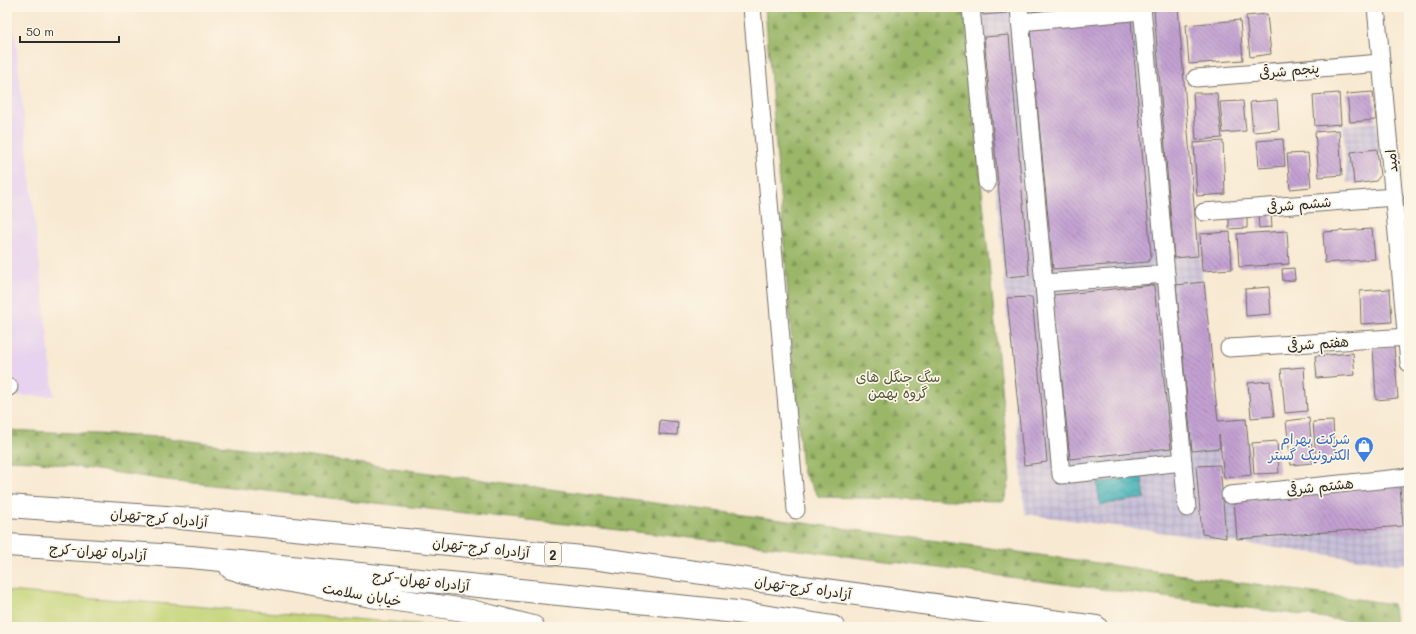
<svg xmlns="http://www.w3.org/2000/svg" width="1416" height="634" font-family="Mali,'Playpen Sans Arabic',sans-serif">
	<style>
		.built { fill: #e7d2ef }
		.industrial { fill: url(#industrial-grid) }
		.forest { fill: url(#forest-firs); stroke: #62704a }
		.green { fill: #c3d477; stroke: #778051 }
		.water { fill: url(#water-waves); stroke: #366e72 }
		.building { fill: url(#building-back-hatch) }
		.lines { fill: none; stroke-linecap: round; stroke-linejoin: round }
		.minor-casing { stroke: #736e65; stroke-width: 19 }
		.major-casing { stroke: #736e65; stroke-width: 24 }
		.highway-casing { stroke: #736e65; stroke-width: 24 }
		.minor { stroke: #fff; stroke-width: 17 }
		.major { stroke: #fff; stroke-width: 22 }
		.highway { stroke: #fff; stroke-width: 22 }
		.labels { text-anchor: middle; dominant-baseline: central; stroke-width: 3.5; stroke-linejoin: round; paint-order: stroke }
		.shield { fill: #fcf5e5; stroke: #6a6863; stroke-width: 1 }
		.shield-label { font-size: 13px; font-weight: bold; fill: #2b2b2b }
		.street-label { font-size: 14px; fill: #2b2b2b; stroke: #fcf5e5 }
		.park-label { font-size: 14px; fill: #51553e; stroke: #fcf5e5 }
		.shop-label { font-size: 14px; fill: #366cbe; stroke: #fcf5e5; text-anchor: end }
	</style>
	<defs>
		<pattern id="industrial-grid" width="8" height="8" patternUnits="userSpaceOnUse"><rect width="8" height="8" fill="#c8bfd8"/><path d="M0 4h8M4 0v8" fill="none" stroke="#aca4ba"/></pattern>
		<pattern id="forest-firs" width="22" height="20" patternUnits="userSpaceOnUse"><rect width="22" height="20" fill="#9ab668"/><path d="M5 1l3.5 6h-7zM16 11l3.5 6h-7z" fill="#7e9456"/></pattern>
		<pattern id="water-waves" width="16" height="10" patternUnits="userSpaceOnUse"><rect width="16" height="10" fill="#40b1b8"/><path d="M0 5q4-4 8 0t8 0" fill="none" stroke="#369096"/></pattern>
		<pattern id="building-back-hatch" width="6" height="6" patternUnits="userSpaceOnUse"><rect width="6" height="6" fill="#c3a1d2"/><path d="M-1 5l2 2M0 0l6 6M5-1l2 2" fill="none" stroke="#9f83ab"/></pattern>
	</defs>
	<rect width="100%" height="100%" fill="#fcf5e5"/>
	<filter id="ink" filterUnits="userSpaceOnUse"><feTurbulence type="fractalNoise" baseFrequency=".025" numOctaves="2"/><feDisplacementMap in="SourceGraphic" scale="8" xChannelSelector="R" yChannelSelector="G"/><feConvolveMatrix kernelMatrix="1 2 1 2 8 2 1 2 1" color-interpolation-filters="sRGB"/></filter>
	<filter id="wash" filterUnits="userSpaceOnUse"><feTurbulence type="fractalNoise" baseFrequency=".012" numOctaves="4" result="noise"/><feDisplacementMap in="SourceGraphic" scale="16" xChannelSelector="R" yChannelSelector="G"/><feGaussianBlur stdDeviation="0.9" result="paint"/><feColorMatrix in="noise" values="0 0 0 0 0 0 0 0 0 0 0 0 0 0 0 0 0 1.4 0 .05"/><feComposite in="paint" operator="in"/></filter>
	<g filter="url(#wash)">
		<rect width="100%" height="100%" fill="#f8e9d2"/>
		<path class="built" d="M7 7H12L54 396H7Z"/>
		<g class="industrial">
			<path d="M980 7H1175L1224 498 1408 485 1409 563 1395 564 1025 514Z"/>
			<path d="M1376 122 1381 174 1376 181 1347 183 1343 125Z"/>
		</g>
		<g class="forest">
			<path d="M765 7H964L1010 479 1004 501 819 497 802 471Z"/>
			<path d="M7 430 161 437 953 543 1393 604 1395 627 800 550 167 480 34 461 7 460Z"/>
		</g>
		<path class="green" d="M7 591 452 627H7Z"/>
		<path class="water" d="M1142 476 1145 498 1100 505 1097 483Z"/>
		<g id="blocks">
			<g class="building">
				<path d="M982 7H1006L1007 13 983 15Z"/>
				<path d="M1029 7H1073L1074 8 1033 11Z"/>
				<path d="M1162 7H1178L1198 256 1174 258 1154 10 1163 9Z"/>
				<path d="M1267 14 1271 54 1250 57 1246 16Z"/>
				<path d="M1131 20 1151 256 1148 262 1053 269 1030 30 1034 24Z"/>
				<path d="M1240 20 1243 60 1189 64 1186 25Z"/>
				<path d="M1009 35 1029 275 1007 277 984 37Z"/>
				<path d="M1373 92 1376 120 1350 122 1347 94Z"/>
				<path d="M1193 93H1217L1222 138 1196 140Z"/>
				<path d="M1339 93 1341 124 1315 126 1313 95Z"/>
				<path d="M1277 100 1279 130 1253 132 1250 102Z"/>
				<path d="M1243 101 1246 131 1223 133 1220 102Z"/>
				<path d="M1339 130 1342 175 1319 177 1315 132Z"/>
				<path d="M1283 139 1285 166 1259 168 1257 141Z"/>
				<path d="M1223 141 1225 194 1197 196 1194 143Z"/>
				<path d="M1377 149 1380 176 1376 181 1354 184 1351 152Z"/>
				<path d="M1308 153 1311 187 1290 189 1287 154Z"/>
				<path d="M1409 196V238H1408L1404 197Z"/>
				<path d="M1271 213 1272 227 1259 228 1258 214Z"/>
				<path d="M1247 216V228L1229 229V217Z"/>
				<path d="M1372 229 1375 259 1325 263 1323 232Z"/>
				<path d="M1287 231 1289 264 1239 267 1237 234Z"/>
				<path d="M1230 232 1232 269 1202 271 1200 234Z"/>
				<path d="M1294 268 1295 280 1283 281 1282 269Z"/>
				<path d="M1204 282 1218 421 1246 419 1251 475 1224 478 1219 435 1220 448 1192 451 1176 285Z"/>
				<path d="M1154 285 1171 448 1070 459 1053 295Z"/>
				<path d="M1269 287 1271 314 1246 316 1245 289Z"/>
				<path d="M1390 289 1392 322 1361 324 1360 291Z"/>
				<path d="M1032 297 1047 462 1024 465 1007 298Z"/>
				<path d="M1394 346 1398 398 1376 400 1373 347Z"/>
				<path d="M1353 353 1355 375 1317 378 1315 356Z"/>
				<path d="M1304 367 1307 411 1285 413 1281 369Z"/>
				<path d="M1270 381 1274 416 1251 418 1248 383Z"/>
				<path d="M1309 418 1313 463 1291 465 1286 421Z"/>
				<path d="M660 420 678 422 677 435 659 434Z"/>
				<path d="M1333 421 1335 458 1316 459 1313 422Z"/>
				<path d="M1277 441 1279 473 1254 474 1252 443Z"/>
				<path d="M1220 465 1226 538 1202 534 1196 466Z"/>
				<path d="M1400 486 1403 526 1237 539 1234 500Z"/>
			</g>
		</g>
	</g>
	<g filter="url(#ink)">
		<use href="#blocks" fill-opacity="0" stroke="#736e65" stroke-width="1"/>
		<g class="lines">
			<defs>
				<g id="minor">
					<path d="M752 7 796 510"/>
					<path d="M971 7 987 183"/>
					<path d="M1019 7 1061 475 1183 462"/>
					<path d="M1142 7 1187 508"/>
					<path d="M1376 7 1409 363"/>
					<path d="M1020 22 1142 11"/>
					<path d="M1196 78 1381 63"/>
					<path d="M1204 212 1394 197"/>
					<path d="M1044 283 1166 274"/>
					<path d="M1229 348 1409 337"/>
					<path d="M7 387H9"/>
					<path d="M1230 495 1409 477"/>
				</g>
				<path id="major" d="M231 568 248 573 371 596 471 611 533 627"/>
				<g id="highway">
					<path d="M7 506 180 518 593 558 1096 627"/>
					<path d="M7 545 191 557 737 612 833 627"/>
				</g>
			</defs>
			<use href="#minor" class="minor-casing"/>
			<use href="#major" class="major-casing"/>
			<use href="#highway" class="highway-casing"/>
			<use href="#minor" class="minor"/>
			<use href="#major" class="major"/>
			<use href="#highway" class="highway"/>
		</g>
	</g>
	<defs>
		<symbol id="shop-pin" viewBox="-11 -11 22 30"><path d="M0 17L-7.5 6A9.5 9.5 0 1 1 7.5 6Z" fill="#3f7fe0" stroke="#fcf5e5"/><path d="M-5-2.5h2.3a2.7 3.5 0 0 1 5.4 0H5L5.5 6h-11ZM-1.5-2.5h3a1.5 2.3 0 0 0-3 0Z" fill="#fff"/></symbol>
	</defs>
	<g fill-rule="evenodd">
		<use href="#shop-pin" x="1353" y="435" width="22" height="30"/>
	</g>
	<g class="labels">
		<rect class="shield" x="545" y="543" width="16" height="22" rx="3"/>
		<g class="shield-label">
			<text x="553" y="554">2</text>
		</g>
		<g class="street-label">
			<text transform="translate(1289 70) rotate(-5)">پنجم شرقی</text>
			<text transform="translate(1391 161) rotate(-95)">امید</text>
			<text transform="translate(1299 204) rotate(-5)">ششم شرقی</text>
			<text transform="translate(1318 343) rotate(-4)">هفتم شرقی</text>
			<text transform="translate(1320 486) rotate(-6)">هشتم شرقی</text>
			<text transform="translate(159 517) rotate(5)">آزادراه کرج-تهران</text>
			<text transform="translate(481 547) rotate(6)">آزادراه کرج-تهران</text>
			<text transform="translate(98 551) rotate(4)">آزادراه تهران-کرج</text>
			<text transform="translate(421 580) rotate(6)">آزادراه تهران-کرج</text>
			<text transform="translate(803 587) rotate(8)">آزادراه کرج-تهران</text>
			<text transform="translate(362 594) rotate(10)">خیابان سلامت</text>
		</g>
		<g class="park-label">
			<text x="898" y="376">سگ جنگل های<tspan x="898" dy="16">گروه بهمن</tspan></text>
		</g>
		<g class="shop-label">
			<text x="1350" y="438">شرکت بهرام<tspan x="1350" dy="16">الکترونیک گستر</tspan></text>
		</g>
	</g>
	<rect width="1416" height="634" fill="none" stroke="#fcf5e5" stroke-width="24"/>
	<path d="M20 36v6h99v-6" fill="none" stroke="#2b2b2b" stroke-width="2"/>
	<text x="26" y="36" font-size="12" fill="#2b2b2b" stroke="#fcf5e5" stroke-width="3" paint-order="stroke">50 m</text>
</svg>
